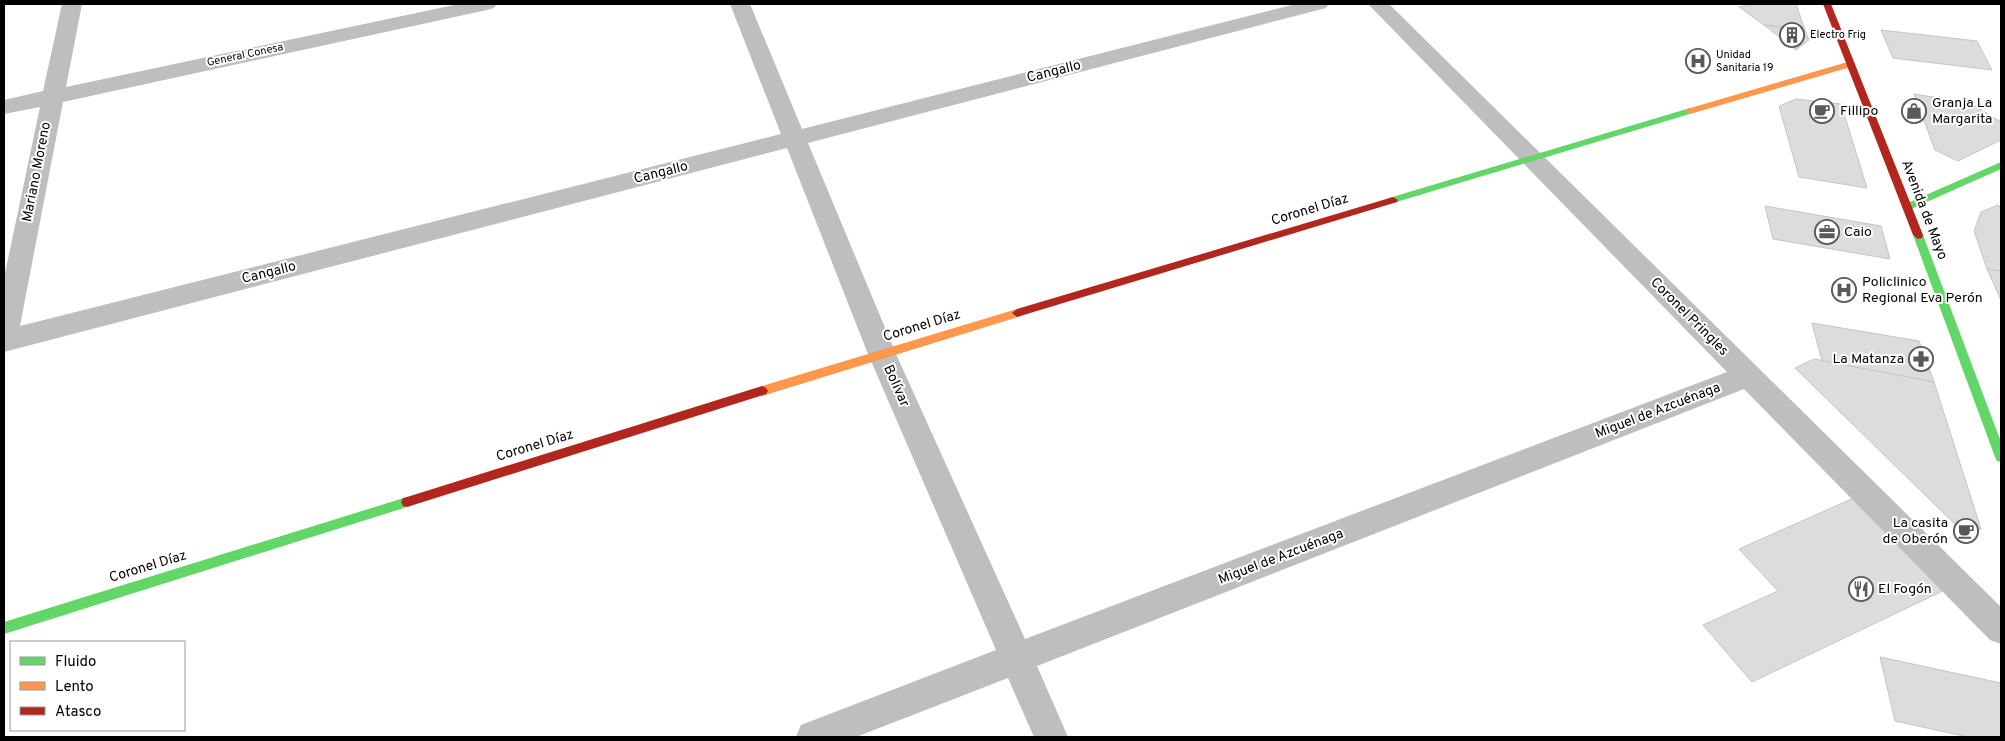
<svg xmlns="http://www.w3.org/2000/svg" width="2005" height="741" font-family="Overpass,sans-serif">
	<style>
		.building { fill: #dcdcdc; stroke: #c5c5c5 }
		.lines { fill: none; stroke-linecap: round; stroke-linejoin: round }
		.street { fill: #bebebe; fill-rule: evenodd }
		.fast { fill: #63d668; fill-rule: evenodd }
		.slow { fill: #ff974d; fill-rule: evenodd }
		.jam { fill: #b3261e; fill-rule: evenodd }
		.labels { text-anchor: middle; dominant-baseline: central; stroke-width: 4; stroke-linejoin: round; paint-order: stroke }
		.far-poi-label { font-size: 11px; fill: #000; stroke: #fff; text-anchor: start }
		.far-street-label { font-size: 11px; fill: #000; stroke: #fff }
		.street-label { font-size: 14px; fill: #000; stroke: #fff }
		.poi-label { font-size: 14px; fill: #000; stroke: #fff; text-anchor: start }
	</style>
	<rect width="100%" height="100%" fill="#fff"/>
	<g class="building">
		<path d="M1753 4H1796L1805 30 1764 25 1739 7Z"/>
		<path d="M1764 25 1805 30 1809 40 1796 50Z"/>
		<path d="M1881 30 1977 41 1992 70 1893 58Z"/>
		<path d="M1914 94 1970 103 2001 122V140L1958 161 1935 150Z"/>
		<path d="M1796 99 1841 104 1867 188 1799 177 1779 106Z"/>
		<path d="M1998 205 2001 207V271L1987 269 1974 231 1981 212Z"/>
		<path d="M1765 206 1881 226 1890 259 1773 239Z"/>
		<path d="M1987 269 2001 271V300Z"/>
		<path d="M1812 323 1919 341 1934 382 1822 361Z"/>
		<path d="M1814 359 1934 382 1981 529 1966 535 1795 368Z"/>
		<path d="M1856 497 1949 588 1752 682 1703 625 1778 591 1739 549Z"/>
		<path d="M1880 657 2001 683V737H1968L1895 721Z"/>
	</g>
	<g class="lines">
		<path class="street" d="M62 4H82L66 87 459 4H497L494 8 487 10 63 102 20 326 781 134 730 4H750L802 129 1296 4H1329L1326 8 808 143 896 354 1025 639 1727 372 1368 4H1389L2001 607V644L1990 640 1744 389 1037 666 1068 737H1034L1008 678 856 737H796L801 725 996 650 868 354 787 148 4 352V278L40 107 4 114V100L43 91Z"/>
		<g class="fast">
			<path d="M1690 108 1695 111 1693 113 1393 203 1388 200 1389 198Z"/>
			<path d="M2001 162V169L1911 209H1903L1902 207 1903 205Z"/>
			<path d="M1918 231 1923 235 2001 442V462L1997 461 1995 457 1913 235Z"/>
			<path d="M407 497 411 498 413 502 411 506 407 507 4 634V622Z"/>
		</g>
		<g class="slow">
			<path d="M1851 61 1855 64 1854 66 1690 114 1685 111 1687 109Z"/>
			<path d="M1017 309 1021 310 1022 313 1021 316 762 396 758 394 756 391 758 388 762 386Z"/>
		</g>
		<g class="jam">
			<path d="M1823 4H1831L1923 235 1922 238 1918 239 1913 235Z"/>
			<path d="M1393 197 1398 200 1397 202 1017 317 1012 313 1017 309Z"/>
			<path d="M762 386 766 388 768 391 766 394 407 507 403 506 401 502 403 498 407 497Z"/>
		</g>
	</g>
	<defs>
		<symbol id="building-ring" viewBox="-11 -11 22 22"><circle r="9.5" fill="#fff" stroke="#595959" stroke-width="1.5"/><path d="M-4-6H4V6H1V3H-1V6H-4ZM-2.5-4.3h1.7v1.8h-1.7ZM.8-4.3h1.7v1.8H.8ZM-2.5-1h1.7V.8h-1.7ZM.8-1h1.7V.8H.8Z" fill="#595959"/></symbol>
		<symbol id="hospital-ring" viewBox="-11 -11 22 22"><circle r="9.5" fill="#fff" stroke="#595959" stroke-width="1.5"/><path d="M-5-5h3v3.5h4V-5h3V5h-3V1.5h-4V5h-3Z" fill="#595959"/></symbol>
		<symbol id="cafe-ring" viewBox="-11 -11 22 22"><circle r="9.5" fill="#fff" stroke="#595959" stroke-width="1.5"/><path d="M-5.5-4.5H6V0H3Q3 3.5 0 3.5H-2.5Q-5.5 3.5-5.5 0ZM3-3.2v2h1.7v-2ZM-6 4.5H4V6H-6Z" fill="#595959"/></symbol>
		<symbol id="shop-ring" viewBox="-11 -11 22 22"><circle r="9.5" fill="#fff" stroke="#595959" stroke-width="1.5"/><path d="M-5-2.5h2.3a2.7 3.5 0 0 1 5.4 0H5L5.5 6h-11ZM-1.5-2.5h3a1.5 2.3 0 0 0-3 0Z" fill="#595959"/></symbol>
		<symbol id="office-ring" viewBox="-11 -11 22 22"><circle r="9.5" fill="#fff" stroke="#595959" stroke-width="1.5"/><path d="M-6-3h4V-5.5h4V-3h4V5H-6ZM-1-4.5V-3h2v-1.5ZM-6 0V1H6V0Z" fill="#595959"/></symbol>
		<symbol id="pharmacy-ring" viewBox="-11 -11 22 22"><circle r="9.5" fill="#fff" stroke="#595959" stroke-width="1.5"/><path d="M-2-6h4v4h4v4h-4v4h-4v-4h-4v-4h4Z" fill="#595959"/></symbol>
		<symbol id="restaurant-ring" viewBox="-11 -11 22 22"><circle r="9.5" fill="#fff" stroke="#595959" stroke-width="1.5"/><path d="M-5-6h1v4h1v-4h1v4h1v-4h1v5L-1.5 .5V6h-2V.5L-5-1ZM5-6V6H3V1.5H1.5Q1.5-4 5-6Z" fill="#595959"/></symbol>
	</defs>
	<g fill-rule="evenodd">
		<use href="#building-ring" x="1778" y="21" width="28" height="28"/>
		<use href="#hospital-ring" x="1684" y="47" width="28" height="28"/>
		<use href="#cafe-ring" x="1808" y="97" width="28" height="28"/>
		<use href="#shop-ring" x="1900" y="97" width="28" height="28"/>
		<use href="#office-ring" x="1813" y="218" width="28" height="28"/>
		<use href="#hospital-ring" x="1830" y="276" width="28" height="28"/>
		<use href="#pharmacy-ring" x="1907" y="345" width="28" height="28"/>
		<use href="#cafe-ring" x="1952" y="517" width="28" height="28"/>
		<use href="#restaurant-ring" x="1847" y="575" width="28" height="28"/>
	</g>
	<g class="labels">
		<g class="far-poi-label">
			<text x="1810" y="35">Electro Frig</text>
			<text x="1716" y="55">Unidad<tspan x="1716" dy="13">Sanitaria 19</tspan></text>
		</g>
		<g class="far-street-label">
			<text transform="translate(245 55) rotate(-12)">General Conesa</text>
		</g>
		<g class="street-label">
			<text transform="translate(1054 72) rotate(-14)">Cangallo</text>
			<text transform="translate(37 172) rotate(-79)">Mariano Moreno</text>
			<text transform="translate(661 173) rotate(-14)">Cangallo</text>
			<text transform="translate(1310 210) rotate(-17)">Coronel Díaz</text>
			<text transform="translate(1924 210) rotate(69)">Avenida de Mayo</text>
			<text transform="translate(269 273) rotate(-14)">Cangallo</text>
			<text transform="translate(1689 317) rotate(45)">Coronel Pringles</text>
			<text transform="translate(922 326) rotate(-17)">Coronel Díaz</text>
			<text transform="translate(896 386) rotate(66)">Bolívar</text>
			<text transform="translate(1658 411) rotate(-21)">Miguel de Azcuénaga</text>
			<text transform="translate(535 446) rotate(-17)">Coronel Díaz</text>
			<text transform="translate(1281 557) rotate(-21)">Miguel de Azcuénaga</text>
			<text transform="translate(148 567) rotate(-17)">Coronel Díaz</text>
		</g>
		<g class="poi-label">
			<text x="1932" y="103">Granja La<tspan x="1932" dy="16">Margarita</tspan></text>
			<text x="1840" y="111">Fillipo</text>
			<text x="1844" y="232">Caio</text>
			<text x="1862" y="282">Policlinico<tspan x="1862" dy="16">Regional Eva Perón</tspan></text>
			<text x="1904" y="359" text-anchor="end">La Matanza</text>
			<text x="1948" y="523" text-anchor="end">La casita<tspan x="1948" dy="16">de Oberón</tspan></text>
			<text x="1878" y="589">El Fogón</text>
		</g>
	</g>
	<rect width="2005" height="741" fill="none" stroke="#000000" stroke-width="10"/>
	<rect x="10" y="641" width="175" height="90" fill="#ffffff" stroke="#999999"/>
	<rect x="20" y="657" width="25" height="8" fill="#63d668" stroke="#999999"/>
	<text x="55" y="666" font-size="15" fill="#000000">Fluido</text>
	<rect x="20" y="682" width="25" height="8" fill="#ff974d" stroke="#999999"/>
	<text x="55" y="691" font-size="15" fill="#000000">Lento</text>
	<rect x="20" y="707" width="25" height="8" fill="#b3261e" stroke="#999999"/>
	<text x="55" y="716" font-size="15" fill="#000000">Atasco</text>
</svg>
